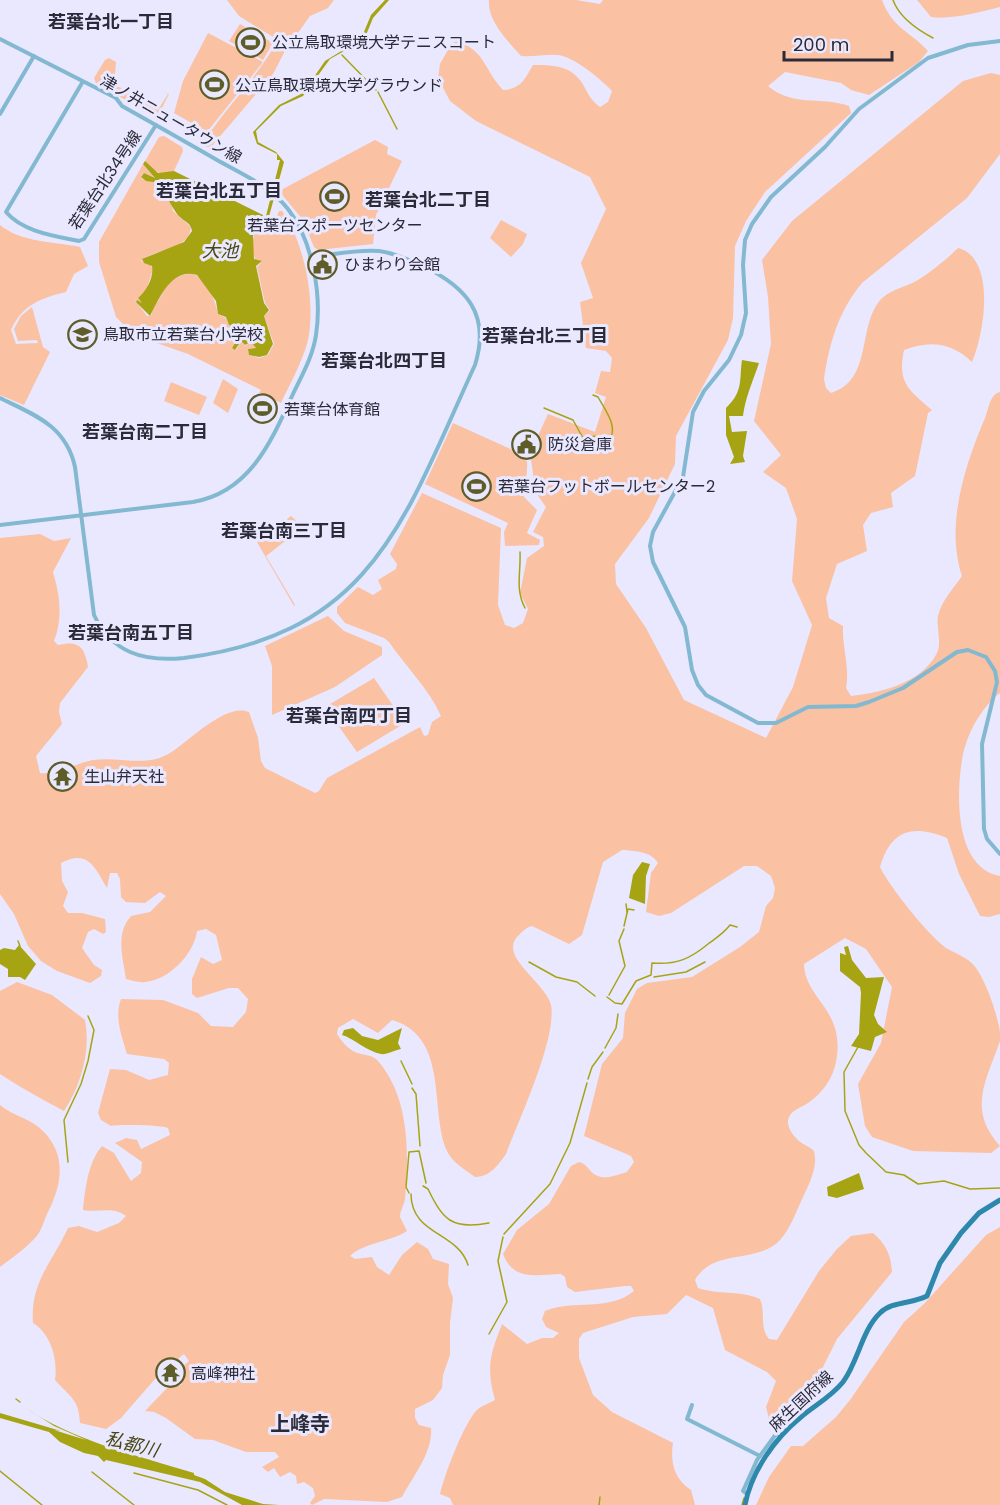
<svg xmlns="http://www.w3.org/2000/svg" width="1000" height="1505" font-family="Poppins,'Noto Sans JP',sans-serif">
	<style>
		.green { fill: #fbc1a3 }
		.water { fill: #a7a414 }
		.lines { fill: none; stroke-linecap: round; stroke-linejoin: round }
		.stream { stroke: #a7a414; stroke-width: 1.5 }
		.minor { stroke: #83b8d1; stroke-width: 4 }
		.major { stroke: #2d88ac; stroke-width: 5 }
		.labels { text-anchor: middle; dominant-baseline: central; stroke-width: 6; stroke-linejoin: round; paint-order: stroke }
		.poi-label { font-size: 16px; fill: #2b2a38; stroke: #e9e8ff; text-anchor: start }
		.street-label { font-size: 16px; fill: #2b2a38; stroke: #e9e8ff }
		.neighbourhood-label { font-size: 18px; font-weight: bold; fill: #2b2a38; stroke: #e9e8ff }
		.water-label { font-size: 18px; font-style: italic; fill: #484714; stroke: #e9e8ff }
		.quarter-label { font-size: 20px; font-weight: bold; fill: #2b2a38; stroke: #e9e8ff }
	</style>
	<rect width="100%" height="100%" fill="#e9e8ff"/>
	<g class="green">
		<path d="M227 0H334L328 8 310 16 285 51 273 74 211 147H207L202 144C226 107 257 78 278 40L239 16Z"/>
		<path d="M489 0H576L600 4 603 0H882C893 29 910 31 928 51L919 62 869 95 851 90 841 83 785 72 768 86C792 107 821 96 849 106L851 113 765 192 746 221 735 246 733 318 728 340 676 436 675 464 649 518 615 564 616 584 646 628 684 700 766 738 793 687 812 625 792 581 797 519 786 488 763 472 781 455 754 421 771 344 768 297 762 260 792 221 963 81 991 73 1000 75V154L967 198 862 283C839 310 829 344 824 379L826 388 831 393C870 381 859 334 876 306 886 289 903 289 918 280 932 271 946 260 958 248 997 258 984 335 972 362 951 342 930 340 904 350 897 383 909 390 932 410L928 413 915 476 891 493 893 507 871 513 863 525 867 551 837 564 826 598 829 618 843 626C842 647 850 668 846 688L851 696C880 693 922 683 937 653 942 643 936 627 938 616 942 600 953 589 962 576 945 525 965 465 985 418 989 409 989 395 1000 392V693C980 709 966 735 962 760 956 796 955 868 1000 876V914L989 917 980 916 959 874 947 838C912 824 891 830 880 867 889 886 931 939 948 949 959 955 971 959 978 971 988 987 997 1014 1000 1032V1041C986 1081 967 1110 1000 1146L991 1153 913 1151 872 1137 865 1126 858 1084 881 1043 892 987 866 949 845 938 804 964C805 1000 846 1009 836 1062 833 1078 822 1094 808 1103 802 1107 792 1110 789 1117 785 1125 793 1136 799 1141 804 1145 810 1147 814 1151 818 1166 810 1182 804 1195 797 1209 791 1228 780 1240 758 1264 713 1248 695 1280L698 1288C718 1295 740 1290 760 1299 766 1313 759 1327 769 1339L777 1340 819 1271 837 1249 851 1236 873 1233C886 1244 891 1255 892 1272L837 1339 808 1397 780 1429 770 1423 766 1407 776 1381 767 1372 725 1350 713 1308 686 1295 667 1314 633 1317 583 1333 579 1339V1358L593 1395 612 1412 673 1443C670 1462 674 1479 691 1490L695 1505H453L450 1498 440 1494C444 1476 465 1420 478 1409 483 1405 490 1403 495 1400 486 1367 490 1355 502 1324L527 1344 542 1338H553L559 1333 546 1327 542 1319 545 1311C574 1299 609 1312 634 1291L631 1286H625L575 1292 567 1287 565 1277 561 1274C536 1275 513 1281 503 1254L517 1230 549 1204 571 1166 579 1162C589 1165 589 1173 598 1176 605 1180 620 1174 627 1172L634 1162 631 1156 584 1136 602 1064 623 1038 625 1013 637 989 647 983 692 977 740 947 759 932 766 906 773 898 775 888 771 876 757 866H744L671 913 659 916 646 912 651 873 658 863C651 851 634 851 622 850L603 862 582 935 569 944 532 926C525 928 522 932 517 937 499 957 547 984 551 1005 557 1039 519 1119 506 1154 498 1165 490 1177 475 1177 465 1170 452 1162 447 1151 429 1111 450 1037 392 1020L378 1033 353 1019 338 1028 337 1034C341 1040 346 1047 353 1051 361 1056 371 1053 378 1061 410 1098 409 1154 405 1199 404 1205 400 1211 400 1217L407 1231C390 1242 363 1243 350 1256L355 1259 372 1257 377 1267 389 1275 402 1255 417 1242 428 1249 433 1259 449 1264 448 1284 453 1298 450 1323V1355L443 1375 442 1388 433 1400 415 1409V1418L419 1425 431 1428C433 1452 413 1476 402 1497L387 1502 324 1499 312 1505 310 1503 315 1496 313 1488 304 1482 297 1484 296 1476 290 1472 280 1477 274 1468 268 1472 262 1467 279 1457 275 1452H246L213 1440 195 1439 166 1418 154 1412 145 1411 167 1388 181 1385 183 1381 177 1371 189 1361 184 1354 179 1358 178 1365 168 1366 162 1371 121 1418 106 1429 80 1423C79 1399 70 1397 55 1380 58 1359 51 1334 33 1323 30 1282 52 1263 68 1228L79 1226 97 1232 119 1223 126 1216C112 1206 99 1213 83 1210 85 1190 88 1162 102 1146L114 1153 131 1181 141 1173 142 1162 115 1143 126 1138 137 1140 141 1149 170 1135 168 1128C163 1125 116 1124 111 1126L101 1120 98 1113 110 1069 126 1070 149 1080 168 1075 169 1063 164 1059 127 1054C122 1037 114 1017 121 999L163 1000 198 1013 211 1026 233 1027 246 1012 248 999 238 988H229L197 998 192 994V979L201 957 213 964 222 960 216 935 206 929 197 931C194 954 169 980 145 982 139 983 131 980 126 979 123 958 115 934 131 916L150 912 166 896 160 892 145 903 126 902 121 897 120 879 117 873H110L107 888C96 870 89 848 61 863L62 881 68 892 63 906 68 913H82L105 919 106 932 103 934 94 929 88 932 82 948 94 965 102 970 101 976 90 983 57 971 41 961 28 946 14 914 0 894V538L40 534 54 541 71 538 53 572C60 595 63 618 54 641L58 645C79 640 85 647 88 667L60 703 59 712 62 724 36 756 40 773C57 775 76 763 93 760 118 756 147 768 170 753 188 742 226 702 249 712L258 738 261 761 265 768 315 793 319 791 327 778 420 727 424 736 428 735 432 722 441 716C429 689 406 667 389 642L384 638 345 623 337 613V607L358 587 373 595 382 589 378 580 396 569 397 564 390 554 422 493 501 528 498 605 505 625 514 628 523 623 528 609 520 593 527 558 544 546 543 537 533 532 546 507 536 493 530 453 548 414 595 432 606 397 595 393 601 371 610 372 612 358 606 351 586 348 580 302 593 298 581 263 606 209 590 177 476 121 450 101 438 78 440 64 452 43 458 41C486 52 484 70 503 90 521 89 525 79 533 65 556 65 574 66 585 88 590 97 592 101 600 107L608 102 612 91C602 80 573 56 558 55 546 54 533 57 521 56 508 41 487 21 489 0Z"/>
		<path d="M917 0H1000V7C980 12 950 20 931 17Z"/>
		<path d="M240 24 273 43 263 60 229 41Z"/>
		<path d="M208 33 263 62 207 132 174 113 183 81Z"/>
		<path d="M109 58 116 62 115 74 109 81 158 110 168 94 161 91 169 94 159 114 153 116 96 83 94 78 105 60Z"/>
		<path d="M164 136 182 147 183 151 174 171C161 176 153 172 145 161L159 137Z"/>
		<path d="M375 140 388 147 387 154 402 161 376 215 373 244 318 250 314 247 303 220 279 191Z"/>
		<path d="M143 164 155 178 144 173 141 176 142 179 160 183 171 201 173 211 191 227C189 251 155 248 141 261L150 264 153 269 146 291 138 298 142 303 135 300 147 316H151C153 304 163 298 165 285L180 276 191 273C207 279 215 299 218 314L226 318 229 325 236 328 238 338 232 348 236 350 241 341 245 346 251 342 256 348 248 349 249 355 259 358 268 355 274 344 264 316 270 310 265 303 257 267 262 261H256C250 247 252 235 261 223L267 225 272 219 275 221 279 211H282C305 243 317 306 307 344 301 364 290 384 281 403L259 393 261 390 188 354 134 335 116 317 99 262V242Z"/>
		<path d="M501 220 527 234 523 244 511 257 490 238Z"/>
		<path d="M0 225C20 242 55 242 80 247L88 266 74 274 66 292C41 298 22 305 11 330L16 344 38 343 37 340 18 341 14 329 21 316 32 307 43 347 50 352 24 405 0 395Z"/>
		<path d="M223 379 238 389 228 413 213 403Z"/>
		<path d="M171 382 207 397 199 415 164 401Z"/>
		<path d="M453 423 517 452 516 456 527 461C528 474 524 485 524 497L537 510 527 533 540 540 539 545 505 546 504 532 508 523 425 484Z"/>
		<path d="M291 516 303 527 266 556 295 605 294 606 257 542Z"/>
		<path d="M328 616 344 631 382 647V655L335 687 272 715V666L265 646Z"/>
		<path d="M374 678 405 723 357 752 325 707Z"/>
		<path d="M17 982 52 995 85 1020C91 1051 81 1085 64 1111 42 1099 21 1088 0 1074V991Z"/>
		<path d="M0 1105C13 1116 30 1118 43 1131 67 1155 62 1185 48 1212 44 1220 42 1230 36 1237 26 1248 12 1258 0 1267Z"/>
		<path d="M1000 1227V1505H756L769 1477 791 1446H803L836 1417 850 1400 904 1322 924 1304 986 1235Z"/>
	</g>
	<g class="water">
		<path d="M385 0H389L373 18 364 40 330 59 303 96 281 106 256 131 258 142 276 152 284 162 268 220H265L280 160H277V154L257 144 253 132 279 105 303 93 325 61 361 39 371 15Z"/>
		<path d="M145 161 158 173 174 171 263 215 261 222 247 215 245 219 260 223 253 236 254 259 262 261 256 266 264 303 269 310 264 316 273 344 267 355 259 357 249 355 248 349 256 348 251 342 245 345 241 341 235 350 232 348 238 338 236 328 229 325 226 317 218 314 216 301 197 275C171 267 158 301 150 316L136 302 137 300 142 303 138 298C147 290 154 277 152 266L144 263 142 259 184 242 192 231C191 223 185 222 180 217 174 212 164 191 160 183L146 181 141 177 144 173 155 178 143 164Z"/>
		<path d="M742 360 759 363C753 381 745 398 743 416H729L732 432 747 431 743 456 745 462 730 464 734 457 726 435V408C744 391 739 379 742 360Z"/>
		<path d="M642 862 650 864 646 876 645 904 629 898 633 875Z"/>
		<path d="M19 945 36 964 25 980 20 977H8V969L0 964V950L4 948 15 950Z"/>
		<path d="M848 946 852 960 866 978 884 977 874 1015 878 1024 887 1032 875 1037 871 1051 851 1046 859 1034 861 993 860 987 840 971V953L846 955 844 947Z"/>
		<path d="M353 1028 362 1036 378 1040 402 1028 398 1043 401 1049C395 1050 386 1055 381 1054 368 1052 353 1038 342 1035L344 1030Z"/>
		<path d="M859 1173 864 1189 837 1198 828 1196 827 1187Z"/>
		<path d="M23 1406C73 1441 136 1455 194 1473V1475L205 1479 225 1492 263 1504 279 1505H242L200 1482 106 1460 104 1462 98 1456 84 1453 60 1442 49 1432 0 1418V1413L61 1431 54 1430 86 1440 54 1426Z"/>
	</g>
	<g class="lines">
		<g class="stream">
			<path d="M893 0C899 17 918 30 933 38"/>
			<path d="M342 55 376 90"/>
			<path d="M378 92 397 129"/>
			<path d="M544 408 573 420 583 438 596 436 607 442C621 430 605 410 598 397L593 395"/>
			<path d="M520 552C521 573 515 589 525 608"/>
			<path d="M626 904 627 912"/>
			<path d="M624 926 628 909 634 910"/>
			<path d="M18 941 20 946"/>
			<path d="M529 962 556 977 577 982 595 996"/>
			<path d="M654 977 686 972 705 962"/>
			<path d="M609 995 625 966 619 941 624 929"/>
			<path d="M607 997 615 1003 622 1004 636 981 651 975 652 963C676 965 690 959 708 944 716 938 724 933 730 925L737 927"/>
			<path d="M858 1047 844 1072 845 1111 859 1145 866 1153 886 1172 904 1175 918 1184 944 1181 970 1189 1000 1188"/>
			<path d="M605 1048 616 1028 618 1014"/>
			<path d="M401 1061 412 1084"/>
			<path d="M588 1079 592 1067 603 1052"/>
			<path d="M412 1088 416 1094 420 1146"/>
			<path d="M68 1162 64 1120 81 1084 88 1061 94 1030 88 1016"/>
			<path d="M423 1186 428 1189C443 1220 452 1230 489 1223"/>
			<path d="M409 1193 406 1187 409 1152 419 1151 426 1183"/>
			<path d="M411 1194C411 1235 458 1232 468 1265"/>
			<path d="M504 1234 550 1184 570 1143 587 1083"/>
			<path d="M489 1334 507 1302 498 1261 503 1237"/>
			<path d="M16 1399 20 1402"/>
			<path d="M0 1471 42 1505"/>
			<path d="M92 1472 134 1505"/>
			<path d="M134 1473 198 1490 227 1505"/>
			<path d="M599 1505 600 1497"/>
			<path d="M742 1505 744 1498"/>
		</g>
		<g class="minor">
			<path d="M0 39 116 98 122 106C154 124 186 142 217 160 242 174 270 186 288 209 313 241 322 296 316 335 313 356 302 375 293 394 271 442 250 492 193 502L0 525"/>
			<path d="M1000 41 968 45 928 58 859 109 825 147 771 197 752 224 745 240 743 265 746 313 741 335 729 360 704 391 693 412 683 477 653 532 650 546 653 562 685 627 692 670 698 685 706 695 758 723H776L808 707 856 706 869 702 903 688 957 652 968 650 986 657 995 671 997 682 982 744 984 829 987 839 1000 854"/>
			<path d="M82 83 6 212C23 232 55 236 79 241L84 239 156 125"/>
			<path d="M0 114 34 56"/>
			<path d="M0 398C35 415 66 426 75 467L94 615C112 653 144 662 184 658 374 634 405 517 475 365 491 314 466 287 423 266 409 260 395 253 379 251 357 249 332 255 310 257"/>
			<path d="M692 1405 687 1419 760 1456"/>
			<path d="M747 1494 743 1491 757 1460 776 1434 781 1435"/>
		</g>
		<path class="major" d="M745 1505C751 1472 775 1438 801 1417 815 1405 831 1397 843 1382 858 1362 862 1330 880 1313 892 1301 912 1304 927 1296L940 1263 961 1233 979 1213 1000 1200"/>
	</g>
	<defs>
		<symbol id="stadium-ring" viewBox="-11 -11 22 22"><circle r="9.5" fill="#e9e8ff" stroke="#5e5d2a" stroke-width="1.5"/><path d="M0-5a6.5 5 0 1 0 0 10a6.5 5 0 1 0 0-10ZM-3.5-1.8h7v3.6h-7Z" fill="#5e5d2a"/></symbol>
		<symbol id="civic-ring" viewBox="-11 -11 22 22"><circle r="9.5" fill="#e9e8ff" stroke="#5e5d2a" stroke-width="1.5"/><path d="M-.6-6.5H3V-4.5H.6V-3L4-1V1h2V6H-6V1h2V-1L-.6-3ZM-1.2 2.5V6h2.4V2.5Z" fill="#5e5d2a"/></symbol>
		<symbol id="school-ring" viewBox="-11 -11 22 22"><circle r="9.5" fill="#e9e8ff" stroke="#5e5d2a" stroke-width="1.5"/><path d="M0-5L7-2L0 1L-7-2ZM-4 1L0 2.5L4 1V4Q0 6-4 4Z" fill="#5e5d2a"/></symbol>
		<symbol id="temple-ring" viewBox="-11 -11 22 22"><circle r="9.5" fill="#e9e8ff" stroke="#5e5d2a" stroke-width="1.5"/><path d="M0-6L5-2H3V0L6.5 2.5H4V6H1.5V3h-3V6H-4V2.5H-6.5L-3 0V-2H-5Z" fill="#5e5d2a"/></symbol>
	</defs>
	<g fill-rule="evenodd">
		<use href="#stadium-ring" x="234" y="26" width="33" height="33"/>
		<use href="#stadium-ring" x="198" y="68" width="33" height="33"/>
		<use href="#stadium-ring" x="318" y="180" width="33" height="33"/>
		<use href="#civic-ring" x="306" y="248" width="33" height="33"/>
		<use href="#school-ring" x="66" y="318" width="33" height="33"/>
		<use href="#stadium-ring" x="246" y="392" width="33" height="33"/>
		<use href="#civic-ring" x="510" y="428" width="33" height="33"/>
		<use href="#stadium-ring" x="460" y="470" width="33" height="33"/>
		<use href="#temple-ring" x="46" y="760" width="33" height="33"/>
		<use href="#temple-ring" x="154" y="1356" width="33" height="33"/>
	</g>
	<g class="labels">
		<g class="poi-label">
			<text x="272" y="42">公立鳥取環境大学テニスコート</text>
			<text x="235" y="85">公立鳥取環境大学グラウンド</text>
			<text x="335" y="225" text-anchor="middle">若葉台スポーツセンター</text>
			<text x="344" y="264">ひまわり会館</text>
			<text x="103" y="334">鳥取市立若葉台小学校</text>
			<text x="284" y="409">若葉台体育館</text>
			<text x="548" y="444">防災倉庫</text>
			<text x="498" y="486">若葉台フットボールセンター2</text>
			<text x="84" y="776">生山弁天社</text>
			<text x="191" y="1373">高峰神社</text>
		</g>
		<g class="street-label">
			<text transform="translate(171 119) rotate(30)">津ノ井ニュータウン線</text>
			<text transform="translate(105 180) rotate(-56)">若葉台北34号線</text>
			<text transform="translate(801 1401) rotate(-43)">麻生国府線</text>
		</g>
		<g class="neighbourhood-label">
			<text x="111" y="21">若葉台北一丁目</text>
			<text x="219" y="190">若葉台北五丁目</text>
			<text x="428" y="199">若葉台北二丁目</text>
			<text x="545" y="335">若葉台北三丁目</text>
			<text x="384" y="360">若葉台北四丁目</text>
			<text x="145" y="431">若葉台南二丁目</text>
			<text x="284" y="530">若葉台南三丁目</text>
			<text x="131" y="632">若葉台南五丁目</text>
			<text x="349" y="715">若葉台南四丁目</text>
		</g>
		<g class="water-label">
			<text x="220" y="250">大池</text>
			<text transform="translate(132 1444) rotate(14)">私都川</text>
		</g>
		<g class="quarter-label">
			<text x="300" y="1424">上峰寺</text>
		</g>
	</g>
	<path d="M784 51v9h108v-9" fill="none" stroke="#2b2a38" stroke-width="3"/>
	<text x="793" y="51" font-size="18" fill="#2b2a38" stroke="#e9e8ff" stroke-width="4.5" paint-order="stroke">200 m</text>
</svg>
